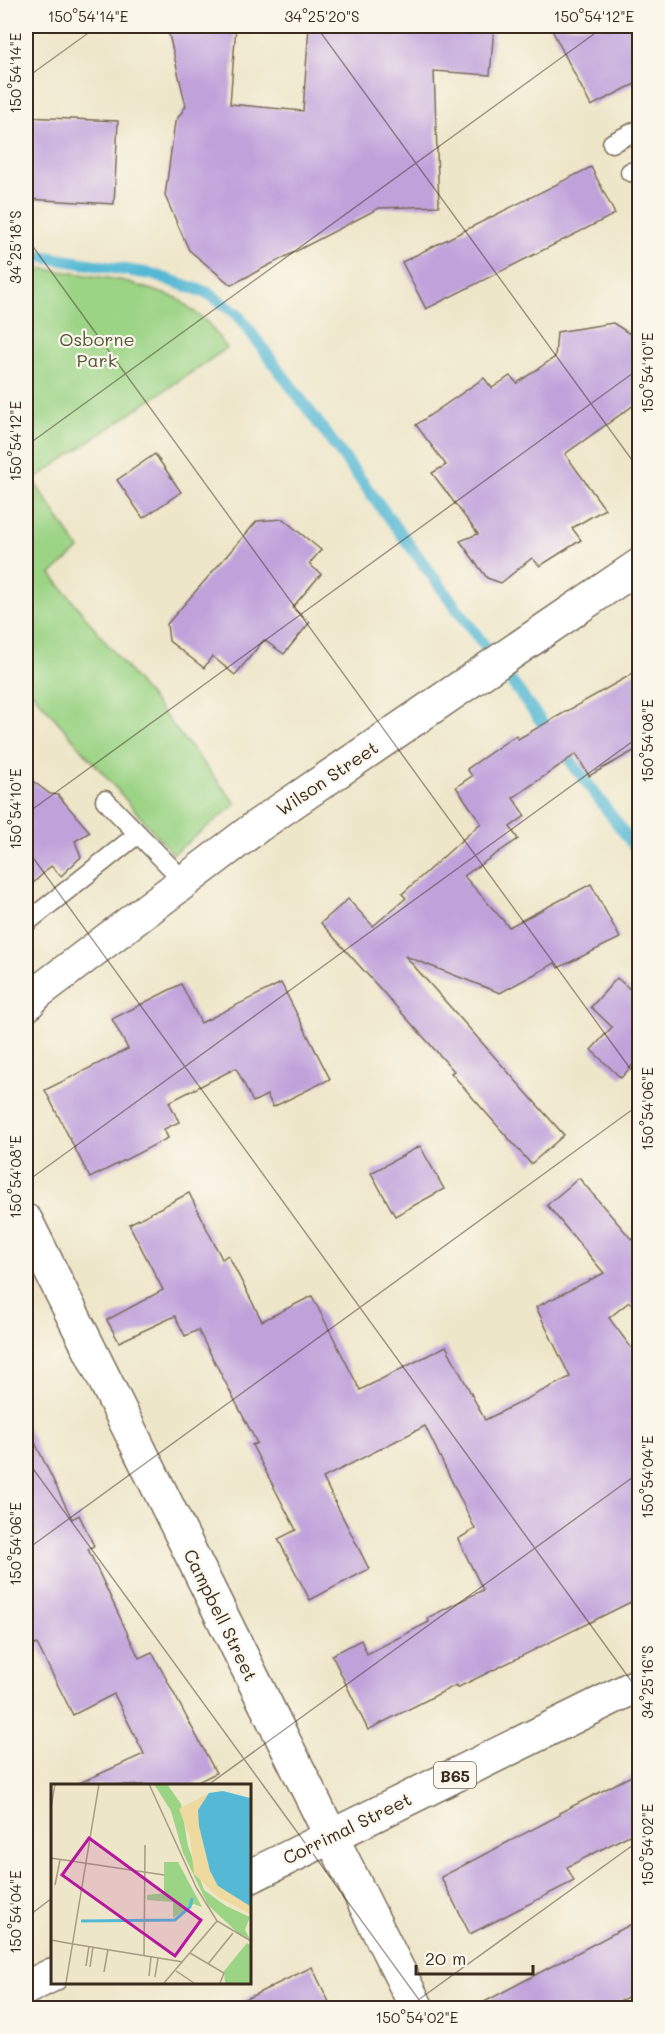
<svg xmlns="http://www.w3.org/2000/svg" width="665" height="2034" font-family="Mali,sans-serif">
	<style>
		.green { fill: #9cd486; stroke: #6c7f52; stroke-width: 1.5 }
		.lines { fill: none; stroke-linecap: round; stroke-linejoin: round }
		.stream { stroke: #55b8d4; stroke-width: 12 }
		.building { fill: #c0a2db }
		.service-casing { stroke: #7a6c5a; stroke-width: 21 }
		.minor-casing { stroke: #7a6c5a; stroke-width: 36 }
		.tertiary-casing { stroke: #7a6c5a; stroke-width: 36 }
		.primary-casing { stroke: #7a6c5a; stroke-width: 36 }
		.service { stroke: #fff; stroke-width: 18 }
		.minor { stroke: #fff; stroke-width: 33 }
		.tertiary { stroke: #fff; stroke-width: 33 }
		.primary { stroke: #fff; stroke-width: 33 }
		.ticks { fill: none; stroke: #3b2a1e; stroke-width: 1.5; stroke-opacity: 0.45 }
		.labels { text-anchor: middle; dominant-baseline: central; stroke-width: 4.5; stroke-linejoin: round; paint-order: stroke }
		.shield { fill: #fbf7ec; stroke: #75685c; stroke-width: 1.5 }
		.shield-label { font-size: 16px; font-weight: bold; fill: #3b2a1e }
		.park-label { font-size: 18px; fill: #535438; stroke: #fbf7ec }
		.street-label { font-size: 18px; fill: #3b2a1e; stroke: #fbf7ec }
		.inset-river { fill: none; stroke: #55b8d4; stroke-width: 3 }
		.inset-road { fill: none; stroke: #a69b85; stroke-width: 1.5 }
		.view { fill: #b5179e; fill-opacity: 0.15; stroke: #b5179e; stroke-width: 3 }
		.inset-edge { fill: none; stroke: #3b2a1e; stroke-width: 3 }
		.neatline { fill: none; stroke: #3b2a1e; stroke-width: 2 }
		.ticks-label { font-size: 15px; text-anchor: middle; fill: #3b2a1e }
	</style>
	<rect width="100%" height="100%" fill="#fbf7ec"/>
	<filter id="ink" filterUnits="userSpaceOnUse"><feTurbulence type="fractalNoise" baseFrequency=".0167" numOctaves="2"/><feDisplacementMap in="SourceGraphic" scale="12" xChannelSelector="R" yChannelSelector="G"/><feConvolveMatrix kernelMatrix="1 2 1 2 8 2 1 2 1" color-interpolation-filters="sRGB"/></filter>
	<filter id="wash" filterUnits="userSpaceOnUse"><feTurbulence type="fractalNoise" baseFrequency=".008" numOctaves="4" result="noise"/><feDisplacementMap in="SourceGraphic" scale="24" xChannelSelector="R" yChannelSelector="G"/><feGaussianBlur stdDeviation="1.35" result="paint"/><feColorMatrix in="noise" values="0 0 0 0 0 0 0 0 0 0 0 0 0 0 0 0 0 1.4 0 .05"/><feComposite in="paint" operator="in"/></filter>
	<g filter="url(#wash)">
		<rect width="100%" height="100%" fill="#eee6c9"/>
		<path class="green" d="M26 266 120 280 177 298 207 322 227 348 33 480 79 549 51 574 236 804 173 854 26 685Z"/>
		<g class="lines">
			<path class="stream" d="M26 254 151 274 208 293 237 314 640 854"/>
		</g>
		<g id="blocks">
			<g class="building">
				<path d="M167 26H236L230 104 303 111 309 26H494L490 75 434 71 439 206 379 208 231 285 189 250 165 196 175 122 186 106Z"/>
				<path d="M550 26H639V82L591 106Z"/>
				<path d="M26 117 118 121 114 204 26 199Z"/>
				<path d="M591 167 615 214 426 309 402 262Z"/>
				<path d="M613 323 638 339V402L565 454 605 509 572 528 581 540 540 566 532 558 501 583 487 578 460 541 478 534 432 473 446 465 416 425 484 378 492 388 510 376 517 383 555 357 557 332Z"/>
				<path d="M155 454 181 492 143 518 117 480Z"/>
				<path d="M283 519 321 550 309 564 321 574 292 608 310 622 284 654 264 640 235 675 212 656 204 668 169 641 167 624 257 521Z"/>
				<path d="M639 670V748L589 776 576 754 513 798 525 816 510 827 518 839 464 876 509 927 591 884 620 938 558 968 555 963 500 993 405 956 564 1135 531 1164 451 1073 454 1071 321 923 348 899 373 926 406 898 402 894 481 823 456 787 472 776 467 769 516 735 518 739Z"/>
				<path d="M26 776 50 794 58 795 90 832 75 841 81 857 61 876 51 866 26 890Z"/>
				<path d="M617 978 639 997V1058L621 1078 591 1050 612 1027 591 1007Z"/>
				<path d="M281 983 330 1079 273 1107 267 1095 253 1102 236 1068 169 1102 179 1122 164 1129 168 1138 90 1178 45 1090 128 1049 112 1019 181 984 201 1023Z"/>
				<path d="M420 1146 444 1189 395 1216 371 1173Z"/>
				<path d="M579 1178 639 1248V1315L629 1302 609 1318 639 1358V1598L457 1688 456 1685 368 1730 332 1655 361 1640 367 1654 429 1622 427 1618 483 1590 458 1539 475 1529 425 1426 323 1478 369 1569 310 1600 278 1539 296 1530 252 1445 257 1443 198 1330 185 1336 175 1316 119 1342 107 1320 163 1290 129 1224 189 1193 222 1259 228 1255 262 1321 312 1296 360 1390 446 1346 485 1420 570 1377 536 1307 604 1273 547 1205Z"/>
				<path d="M26 1424 72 1519 79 1515 94 1546 88 1549 139 1658 152 1652 216 1773 192 1785H75L144 1754 114 1694 73 1715 37 1644 26 1649Z"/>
				<path d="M639 1772V1830L567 1867 574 1881 470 1934 441 1877 560 1815 559 1813Z"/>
				<path d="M639 1920V1991L607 2008H473Z"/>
				<path d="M312 1967 332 2008H227Z"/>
			</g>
		</g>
	</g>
	<g filter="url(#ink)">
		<use href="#blocks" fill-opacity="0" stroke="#7a6c5a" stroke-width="1.5"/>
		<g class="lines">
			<defs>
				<g id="service">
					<path d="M612 143 640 129"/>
					<path d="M630 172 640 173"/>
					<path d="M105 800 185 882"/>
					<path d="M26 923 138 834"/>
				</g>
				<g id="minor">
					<path d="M26 1005 37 993 259 825 640 565"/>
					<path d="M26 1221 331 1836"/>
				</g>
				<path id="tertiary" d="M331 1836 417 2008"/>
				<g id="primary">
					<path d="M249 1877 640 1684"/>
					<path d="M26 1988 52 1975"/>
				</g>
			</defs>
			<use href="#service" class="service-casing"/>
			<use href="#minor" class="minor-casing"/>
			<use href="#tertiary" class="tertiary-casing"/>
			<use href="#primary" class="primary-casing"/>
			<use href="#service" class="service"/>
			<use href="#minor" class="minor"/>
			<use href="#tertiary" class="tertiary"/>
			<use href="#primary" class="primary"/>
		</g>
	</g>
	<path class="ticks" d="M316 26 640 471M26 78 98 26M26 237 640 1082M26 446 605 26M26 814 640 368M26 848 640 1693M26 1182 640 736M26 1459 425 2008M26 1550 640 1104M208 1785 640 1472M26 1918 52 1898M407 2008 640 1840"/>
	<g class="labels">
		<rect class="shield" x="434" y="1762" width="42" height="26" rx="4.5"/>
		<g class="shield-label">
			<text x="455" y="1775">B65</text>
		</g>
		<g class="park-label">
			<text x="97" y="339">Osborne<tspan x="97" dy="21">Park</tspan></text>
		</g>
		<g class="street-label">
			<text transform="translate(327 778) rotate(-34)">Wilson Street</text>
			<text transform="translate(221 1615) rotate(64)">Campbell Street</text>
			<text transform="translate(347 1828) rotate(-26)">Corrimal Street</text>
		</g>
	</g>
	<g transform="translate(51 1784)">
		<rect width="200" height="200" fill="#eee6c9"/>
		<path d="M103 0H116L130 20 137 62 153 106 175 122 199 133 194 146 199 155 188 150 157 121 132 69 120 27ZM113 78H127L151 123 143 120 122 134V118L96 116V111L113 109ZM196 159 199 161V199H174L173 187Z" fill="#9cd486"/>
		<path d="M158 9 147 26 148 42 159 87 168 102 199 122V130L167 113 143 90 139 53 128 25Z" fill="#eeda9e"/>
		<path d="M172 7 199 14V122L167 102 159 87 148 42 147 26 158 9Z" fill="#55b8d4"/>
		<path class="inset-river" d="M30 137 124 136 139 123 141 114"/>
		<path class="inset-road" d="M34 0H53M98 0 146 105M0 24 4 0M0 74 113 91M4 101 9 76M145 103 166 137 200 157M0 156 22 160M22 160 132 178M139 169 173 189 169 199M93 171 94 61M157 180 182 149M35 182 38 162M39 183 42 163M125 187 143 199M53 188 57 165M98 192 100 173M104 193 107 174M15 199 48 0M113 199 166 137"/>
		<path class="view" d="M38 54 150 136 124 172 11 91Z"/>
		<rect width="200" height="200" class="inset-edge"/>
	</g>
	<rect width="665" height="2034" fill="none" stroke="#fbf7ec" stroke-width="66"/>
	<path d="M416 1965v9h117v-9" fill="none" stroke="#3b2a1e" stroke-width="3"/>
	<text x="425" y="1965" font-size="18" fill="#3b2a1e" stroke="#fbf7ec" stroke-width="4.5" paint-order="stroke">20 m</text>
	<rect x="33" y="33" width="599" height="1968" class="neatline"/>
	<g class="ticks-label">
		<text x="88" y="22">150°54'14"E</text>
		<text x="322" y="22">34°25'20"S</text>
		<text x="594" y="22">150°54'12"E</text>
		<text transform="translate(16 73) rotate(-90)" y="5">150°54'14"E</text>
		<text transform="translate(16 247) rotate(-90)" y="5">34°25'18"S</text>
		<text transform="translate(648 373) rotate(-90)" y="5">150°54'10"E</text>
		<text transform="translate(16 441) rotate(-90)" y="5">150°54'12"E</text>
		<text transform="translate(648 741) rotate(-90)" y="5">150°54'08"E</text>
		<text transform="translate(16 809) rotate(-90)" y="5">150°54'10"E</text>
		<text transform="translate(648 1109) rotate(-90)" y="5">150°54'06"E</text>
		<text transform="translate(16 1177) rotate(-90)" y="5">150°54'08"E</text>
		<text transform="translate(648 1477) rotate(-90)" y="5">150°54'04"E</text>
		<text transform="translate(16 1544) rotate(-90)" y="5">150°54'06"E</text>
		<text transform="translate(648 1682) rotate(-90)" y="5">34°25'16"S</text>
		<text transform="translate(648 1845) rotate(-90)" y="5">150°54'02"E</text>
		<text transform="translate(16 1912) rotate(-90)" y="5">150°54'04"E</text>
		<text x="417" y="2023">150°54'02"E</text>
	</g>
</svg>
